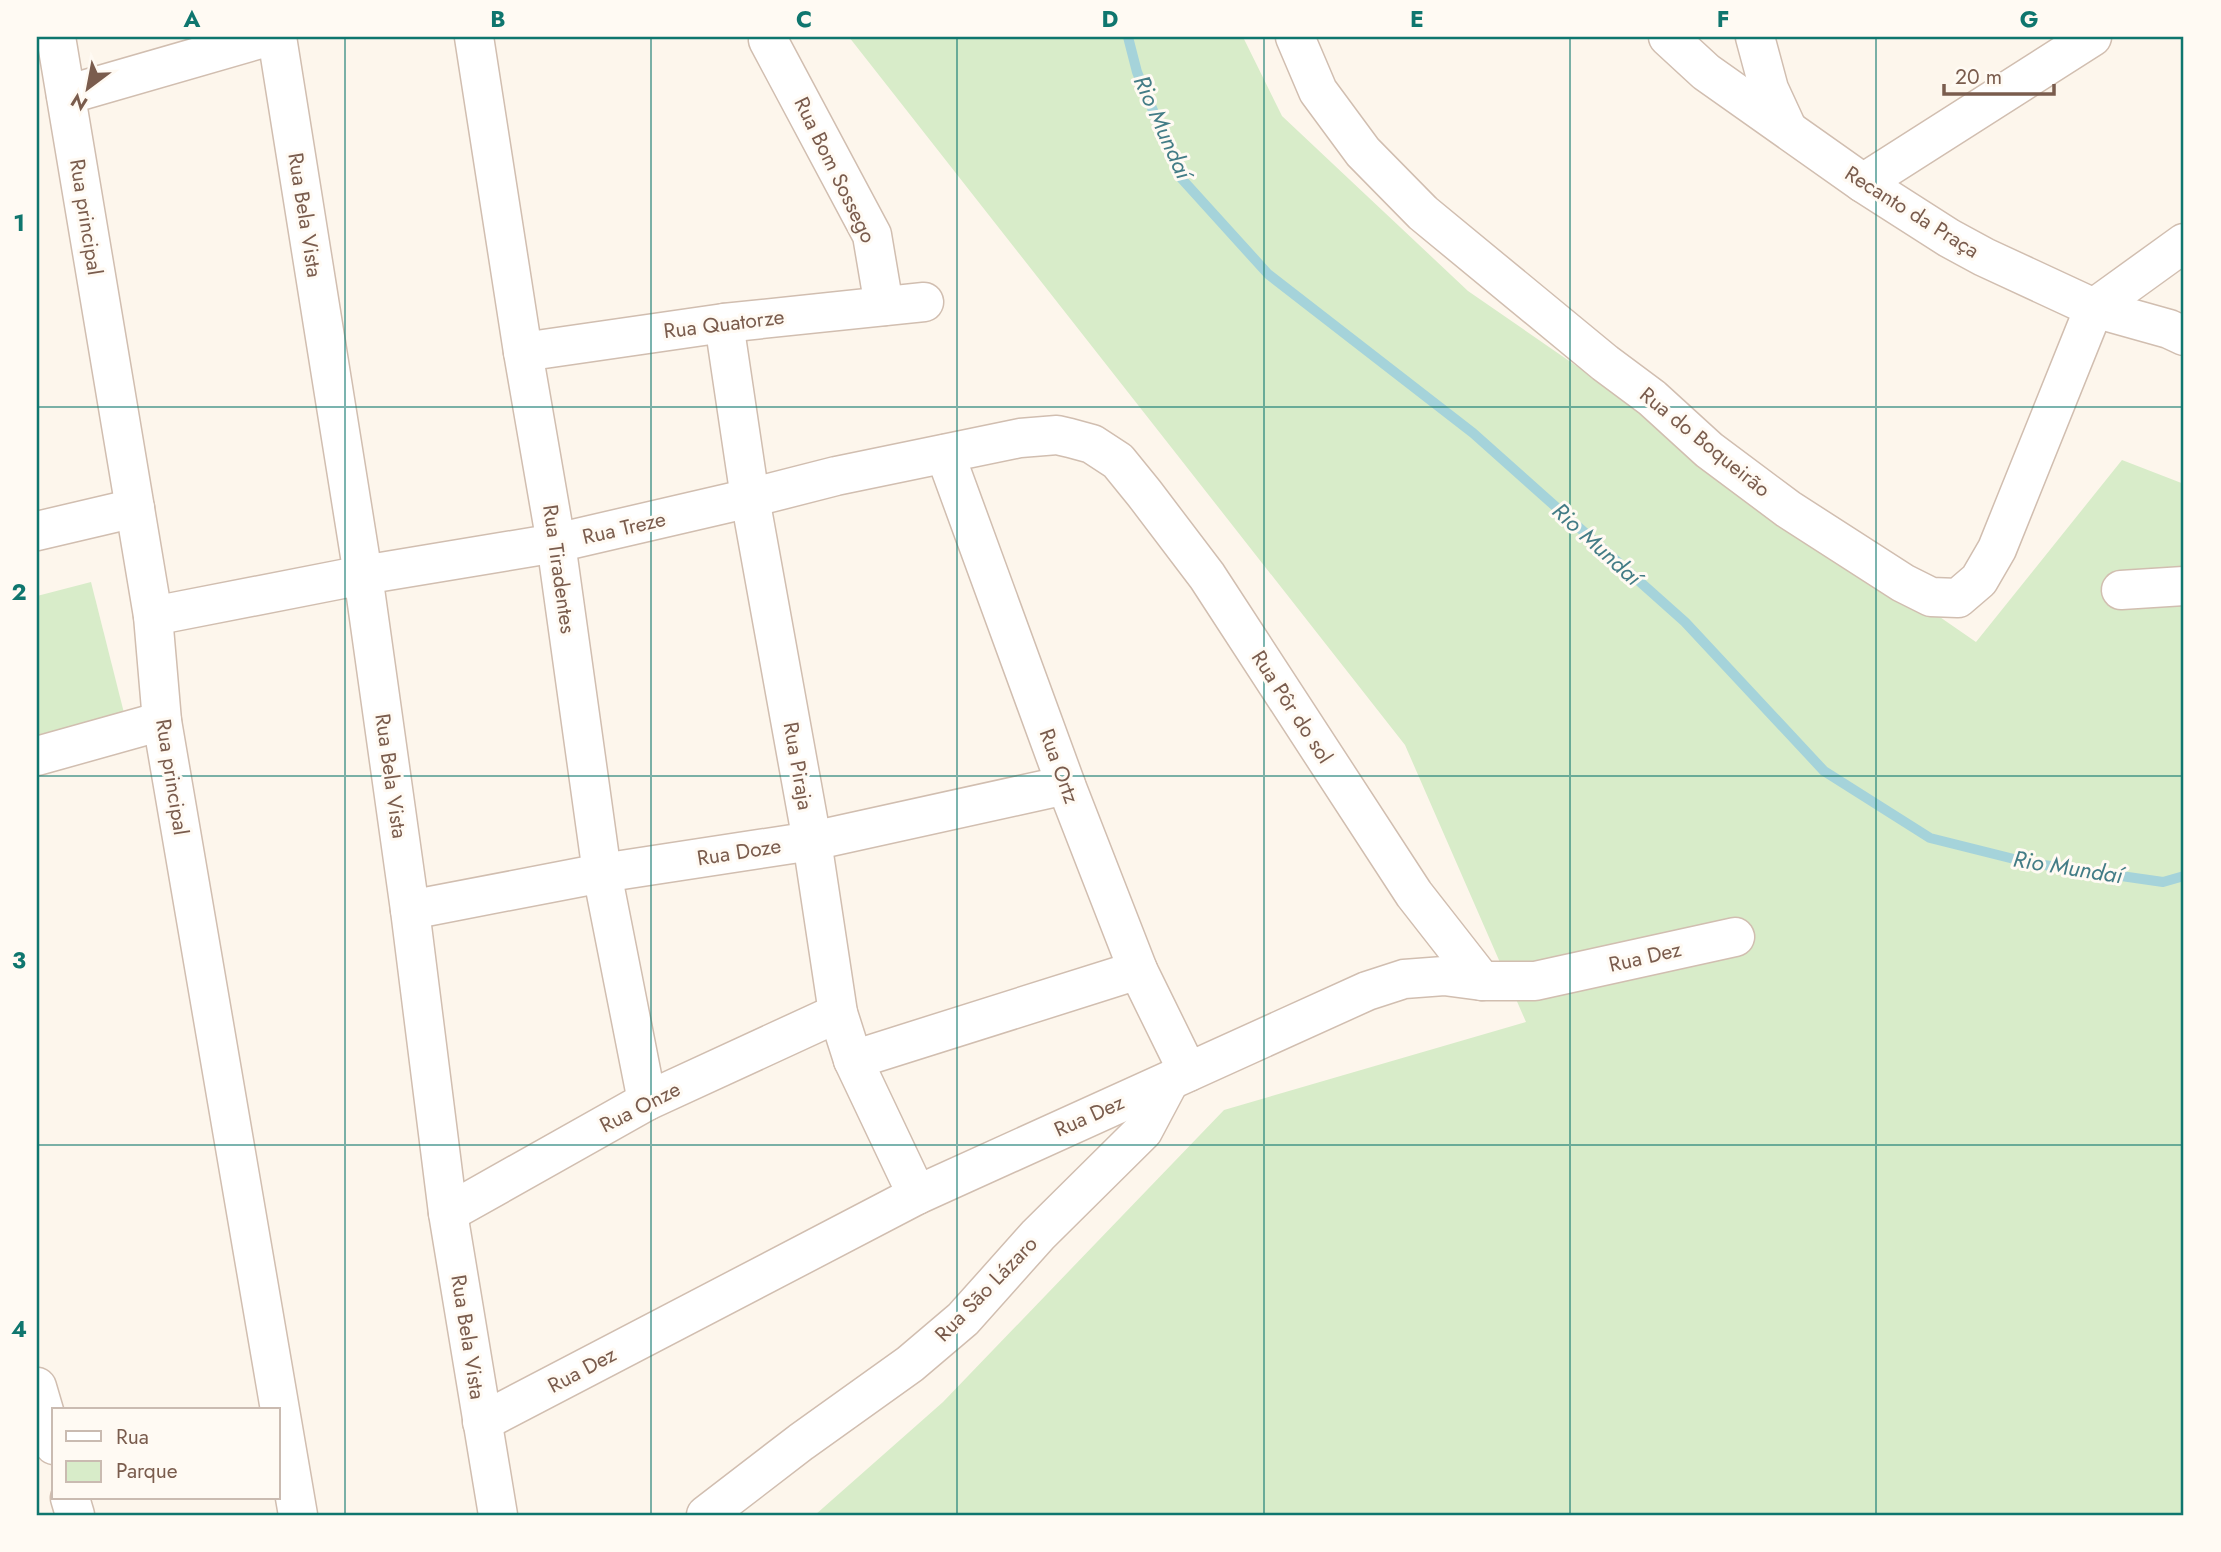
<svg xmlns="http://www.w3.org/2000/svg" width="2221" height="1552" font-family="Jost,sans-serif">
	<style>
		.green { fill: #d8ecc9 }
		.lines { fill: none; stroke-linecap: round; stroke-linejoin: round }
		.stream { stroke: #a5d3da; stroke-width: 10 }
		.minor-casing { stroke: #d1beb0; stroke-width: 41 }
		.minor { stroke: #fff; stroke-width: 38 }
		.grid { fill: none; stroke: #0f766e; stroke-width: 2; stroke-opacity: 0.55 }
		.labels { text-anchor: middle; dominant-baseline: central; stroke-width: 6; stroke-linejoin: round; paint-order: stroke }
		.street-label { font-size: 21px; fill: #7a5c4d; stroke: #fffaf3 }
		.water-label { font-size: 23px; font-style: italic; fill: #437c86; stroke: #fffaf3 }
		.neatline { fill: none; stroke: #0f766e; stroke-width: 2.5 }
		.grid-label { font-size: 23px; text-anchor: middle; font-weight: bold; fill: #0f766e }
	</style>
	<rect width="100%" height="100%" fill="#fdf6ec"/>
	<g class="green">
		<path d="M849 37H1243L1282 116 1468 291 1976 642 2122 460 2184 484V1515H815L943 1402 1224 1110 1526 1022 1405 745Z"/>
		<path d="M91 582 124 713 37 735V596Z"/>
	</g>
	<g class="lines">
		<path class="stream" d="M1128 37 1137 72 1181 178 1268 274 1473 433 1685 622 1824 771 1930 838 2030 863 2163 882 2184 876"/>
		<defs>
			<g id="minor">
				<path d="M56 37 153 616 162 721 298 1515"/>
				<path d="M277 37 363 575 410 910 448 1213 498 1515"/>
				<path d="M474 37 523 352 556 543 602 873 647 1101"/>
				<path d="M1295 37 1318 91 1363 152 1423 213 1605 363 1652 398 1709 450 1788 509 1903 583 1931 597 1958 598 1979 580 1997 549 2094 308 2184 243"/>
				<path d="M1668 37 1706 72 1863 183 1949 238 1984 257 2094 308 2169 329 2184 336"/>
				<path d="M1755 37 1769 89 1787 128"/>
				<path d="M768 40 872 235 884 306"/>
				<path d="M66 95 267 37"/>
				<path d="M1863 183 2092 37"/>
				<path d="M724 323 750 498 812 841 838 1013 853 1060 917 1195"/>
				<path d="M523 352 724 323 924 302"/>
				<path d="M945 454 1066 785 1138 970 1188 1072"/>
				<path d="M37 531 135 508"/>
				<path d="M2121 590 2184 586"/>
				<path d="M153 616 363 575 556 543 750 498 836 476 1020 438 1057 435 1070 438 1092 444 1118 461 1144 493 1207 576 1414 894 1482 981"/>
				<path d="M37 756 162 721"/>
				<path d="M410 910 602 873 812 841 1066 785"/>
				<path d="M853 1060 1138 970"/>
				<path d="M448 1213 647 1101 838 1013"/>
				<path d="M37 1387 54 1445"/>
				<path d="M482 1422 917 1195 1367 991 1404 979 1444 976 1482 981H1535L1735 937"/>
				<path d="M70 1498 75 1515"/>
				<path d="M706 1515 801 1442 910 1364 963 1319 1038 1235 1143 1131 1169 1082"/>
			</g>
		</defs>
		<use href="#minor" class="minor-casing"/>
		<use href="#minor" class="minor"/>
	</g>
	<path class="grid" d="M345 37V1515M651 37V1515M957 37V1515M1264 37V1515M1570 37V1515M1876 37V1515M37 407H2184M37 776H2184M37 1145H2184"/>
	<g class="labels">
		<g class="street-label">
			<text transform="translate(835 170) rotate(64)">Rua Bom Sossego</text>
			<text transform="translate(1912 212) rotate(32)">Recanto da Praça</text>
			<text transform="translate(305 215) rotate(81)">Rua Bela Vista</text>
			<text transform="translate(86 217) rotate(81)">Rua principal</text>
			<text transform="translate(724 324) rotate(-7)">Rua Quatorze</text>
			<text transform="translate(1705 442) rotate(39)">Rua do Boqueirão</text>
			<text transform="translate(624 528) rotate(-13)">Rua Treze</text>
			<text transform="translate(559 569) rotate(82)">Rua Tiradentes</text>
			<text transform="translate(1292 707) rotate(57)">Rua Pôr do sol</text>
			<text transform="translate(798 766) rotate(80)">Rua Piraja</text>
			<text transform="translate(1059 766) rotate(70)">Rua Ortz</text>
			<text transform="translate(391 776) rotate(82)">Rua Bela Vista</text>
			<text transform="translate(172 777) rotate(81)">Rua principal</text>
			<text transform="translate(739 852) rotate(-9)">Rua Doze</text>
			<text transform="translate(1645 957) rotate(-13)">Rua Dez</text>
			<text transform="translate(640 1107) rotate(-27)">Rua Onze</text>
			<text transform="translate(1089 1116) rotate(-24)">Rua Dez</text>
			<text transform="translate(986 1289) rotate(-46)">Rua São Lázaro</text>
			<text transform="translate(468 1337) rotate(81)">Rua Bela Vista</text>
			<text transform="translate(582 1370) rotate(-28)">Rua Dez</text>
		</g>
		<g class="water-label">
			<text transform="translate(1163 127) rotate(66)">Rio Mundaí</text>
			<text transform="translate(1597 544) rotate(42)">Rio Mundaí</text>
			<text transform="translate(2068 867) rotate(9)">Rio Mundaí</text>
		</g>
	</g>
	<rect width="2221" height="1552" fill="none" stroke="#fffaf3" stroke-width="77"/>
	<rect x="52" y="1408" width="228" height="91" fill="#fffaf3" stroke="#cabbb1" stroke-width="2"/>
	<rect x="66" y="1431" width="35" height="10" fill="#ffffff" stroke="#cabbb1" stroke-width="2"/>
	<text x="116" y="1444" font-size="21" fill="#7a5c4d">Rua</text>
	<rect x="66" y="1461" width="35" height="21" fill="#d8ecc9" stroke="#cabbb1" stroke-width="2"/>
	<text x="116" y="1478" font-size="21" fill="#7a5c4d">Parque</text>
	<g transform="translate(88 88) rotate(212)" stroke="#fffaf3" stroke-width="5" paint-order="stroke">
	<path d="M0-5L12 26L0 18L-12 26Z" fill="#7a5c4d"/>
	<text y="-10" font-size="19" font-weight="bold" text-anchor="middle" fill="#7a5c4d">N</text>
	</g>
	<path d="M1944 84v10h110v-10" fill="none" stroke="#7a5c4d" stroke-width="3.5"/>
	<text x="1955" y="84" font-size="21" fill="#7a5c4d" stroke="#fffaf3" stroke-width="5" paint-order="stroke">20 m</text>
	<rect x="38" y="38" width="2144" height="1476" class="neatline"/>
	<g class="grid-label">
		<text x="192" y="27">A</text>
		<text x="498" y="27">B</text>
		<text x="804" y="27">C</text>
		<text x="1110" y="27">D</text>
		<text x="1417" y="27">E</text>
		<text x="1723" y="27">F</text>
		<text x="2029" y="27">G</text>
		<text x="19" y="231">1</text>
		<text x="19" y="600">2</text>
		<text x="19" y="968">3</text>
		<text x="19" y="1337">4</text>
	</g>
</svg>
